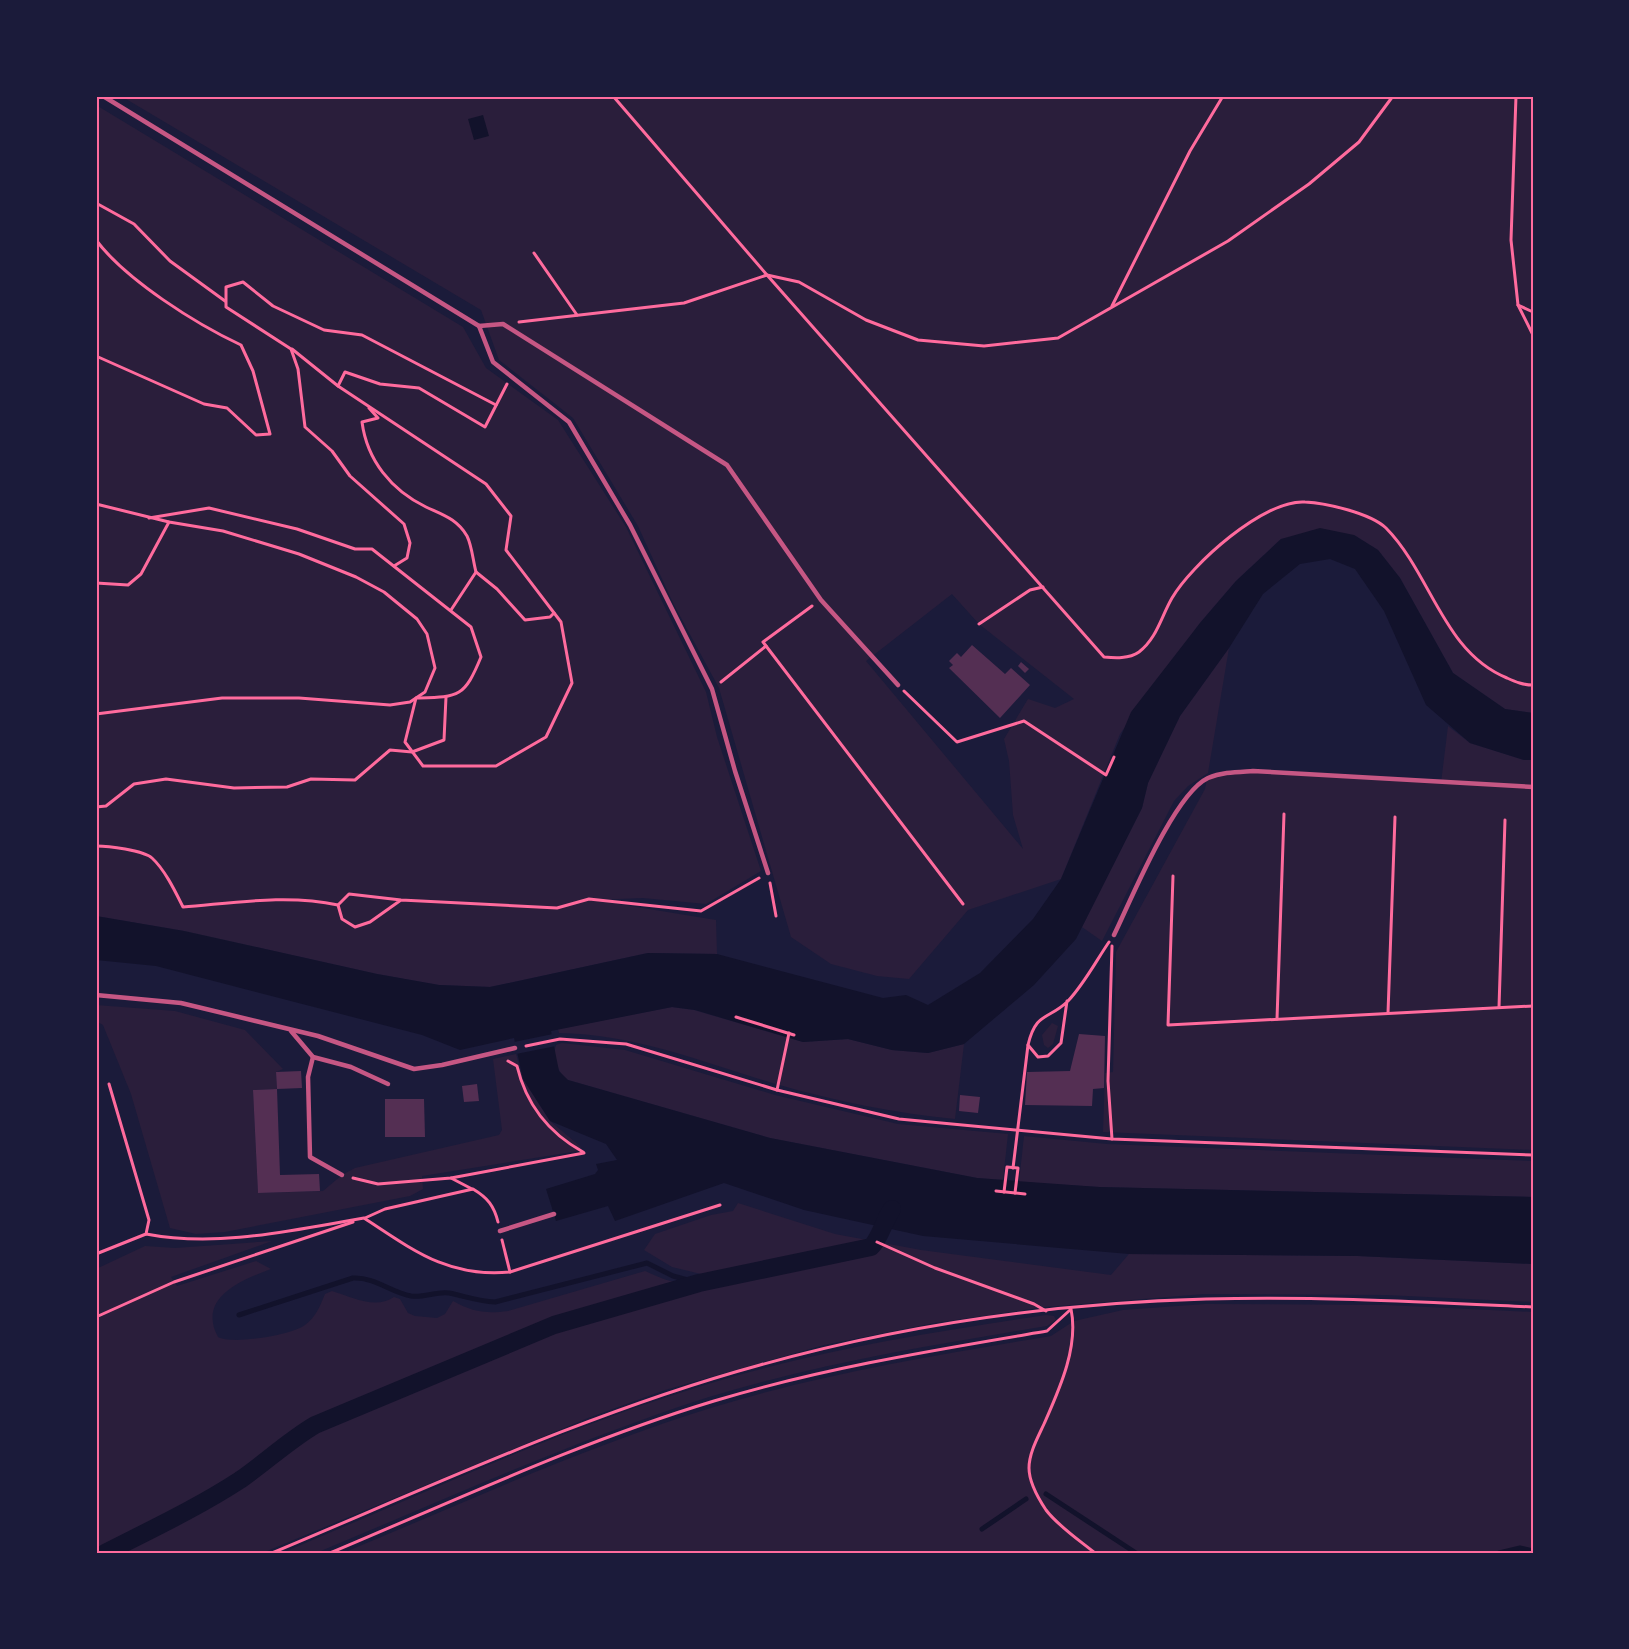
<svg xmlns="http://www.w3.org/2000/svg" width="1629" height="1649" font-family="'DM Sans',sans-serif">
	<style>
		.green { fill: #2a1e3b; fill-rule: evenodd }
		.water { fill: #12122b }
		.pier { fill: #1b1b3a }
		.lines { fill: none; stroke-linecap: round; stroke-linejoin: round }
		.stream { stroke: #12122b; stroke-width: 5 }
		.canal { stroke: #12122b; stroke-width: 18 }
		.building { fill: #542f53 }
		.path { stroke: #ff6b9d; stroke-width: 3 }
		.service { stroke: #c65784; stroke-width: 4.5 }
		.neatline { fill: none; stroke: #ff6b9d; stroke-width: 2 }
	</style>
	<rect width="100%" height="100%" fill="#1b1b3a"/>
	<g class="green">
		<path d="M121 96H1533V713L1505 709 1453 673 1400 578 1378 550 1354 535 1281 539 1236 581 1200 623 1120 734 1061 879 968 910 909 979 877 976 831 964 791 937 719 688 673 603 638 526 573 418 499 360 481 310ZM952 594 979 624 1074 699 1055 708 1028 699 1004 739 1009 761 1013 815 1023 849 866 661Z"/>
		<path d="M96 105 463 327 486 368 558 420 626 527 706 692 717 737 761 871 706 904 643 898 594 900 716 920 717 954 648 953 490 987 439 985 377 974 184 931 96 916Z"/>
		<path d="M1229 648 1208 773 1188 786 1174 801 1102 941 1082 927 1142 808 1148 783 1180 716Z"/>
		<path d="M1448 726 1470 743 1524 760H1533V1150L1103 1132 1105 1073 1113 1072 1116 952 1205 789 1207 779 1253 771 1441 783Z"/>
		<path d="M96 1005 175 1011 245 1030 283 1069 276 1072 277 1089 253 1090 258 1193 323 1191 342 1175 355 1168 499 1135 502 1130 493 1059 516 1054 523 1079 550 1121 581 1147 578 1151 422 1176 423 1189 410 1196 225 1232 196 1234 170 1228 131 1094 103 1025 96 1021Z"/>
		<path d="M672 1007 694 1010 803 1042 848 1039 892 1050 928 1053 964 1044 955 1119C894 1113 835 1101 776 1084 705 1063 635 1034 559 1033L558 1029Z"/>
		<path d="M1052 1023 1058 1026 1053 1044 1048 1048 1044 1045 1042 1035Z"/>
		<path d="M562 1043 625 1050 775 1095 898 1124 1008 1134 1003 1180 977 1178 770 1138 568 1080C558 1074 552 1056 556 1045Z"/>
		<path d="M1024 1136 1107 1144 1533 1161V1197L1099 1187 1019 1182Z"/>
		<path d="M738 1203 835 1234 921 1250 1111 1275 1129 1254 1358 1256 1533 1264V1302L1386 1295 1204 1294 1045 1307 934 1323 824 1345 665 1390 588 1418 262 1553H96V1269L145 1246 175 1248 272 1241 171 1277 177 1286 256 1261 271 1269C241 1280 197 1298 218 1337 232 1345 292 1335 305 1325 316 1317 320 1306 325 1294L332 1291C352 1297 375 1310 394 1297L400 1299 408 1313 415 1316 437 1318 445 1314 453 1301C473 1312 486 1314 508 1311L645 1271C669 1282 678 1286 705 1279L701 1274 672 1267 644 1250 655 1234 711 1215 733 1211Z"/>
		<path d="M1205 1304 1386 1305 1533 1312V1553H343C466 1502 587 1446 714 1407 825 1373 938 1355 1051 1336L1074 1321 1123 1310Z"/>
		<path d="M1046 1315 1054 1316 1056 1320 1047 1326C934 1345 820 1363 709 1397 575 1440 446 1499 316 1553H282C423 1494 562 1428 708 1384 819 1350 932 1332 1046 1315Z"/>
	</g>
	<g class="water">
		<path d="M483 115 489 136 474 140 468 119Z"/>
		<path d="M1320 528 1354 535 1378 550 1400 578 1453 673 1505 709 1533 713V760H1524L1470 743 1426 705 1384 611 1355 569 1330 559 1300 564 1263 594 1229 648 1180 716 1148 783 1142 808 1076 939 1034 985 964 1044 928 1053 892 1050 848 1039 803 1042 695 1010 672 1007 551 1031 559 1071 568 1080 770 1138 977 1178 1099 1187 1533 1197V1264L1358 1256 1129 1254 923 1236 804 1210 724 1183 615 1221 608 1206 556 1221 546 1189 595 1174 598 1170 596 1164 617 1160 606 1144 550 1121 523 1079 514 1038 460 1050 422 1035 156 966 96 960V916L184 931 377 974 439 985 490 987 648 953 717 954 883 998 906 995 928 1005 980 973 1033 919 1061 879 1131 712 1200 623 1236 581 1281 539Z"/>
	</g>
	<path class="pier" d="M553 1034 556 1046 516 1054 514 1042Z"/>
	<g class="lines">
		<g class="stream">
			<path d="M239 1315 353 1278C375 1277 390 1292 411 1296 424 1298 437 1291 449 1293 464 1296 478 1301 495 1302L647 1263 673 1276 699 1283"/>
			<path d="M1046 1494 1136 1553"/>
			<path d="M982 1529 1026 1499"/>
			<path d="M1499 1553 1520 1548 1533 1551"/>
		</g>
		<path class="canal" d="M105 1553C150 1530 197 1508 240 1480 266 1462 288 1441 315 1425L554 1325 699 1283 871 1247C879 1240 885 1219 892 1209"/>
	</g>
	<g class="building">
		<path d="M972 645 1005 674 1011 668 1030 685 1000 718 949 668 953 665 949 661 957 653 961 657Z"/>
		<path d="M1021 662 1029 669 1025 673 1018 666Z"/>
		<path d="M1079 1034 1105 1036 1104 1088 1093 1089 1092 1106 1025 1105 1027 1072 1070 1071Z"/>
		<path d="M301 1071 302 1088 277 1089 280 1175 319 1174 320 1191 258 1193 253 1090 277 1089 276 1072Z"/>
		<path d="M477 1084 479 1101 464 1102 462 1086Z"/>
		<path d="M960 1095 980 1097 978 1113 959 1111Z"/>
		<path d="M385 1099H424L425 1137H385Z"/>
	</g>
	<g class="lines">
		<g class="path">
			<path d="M613 96 767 275 1104 657C1115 658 1129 659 1139 652 1157 638 1161 617 1172 598 1191 565 1264 499 1305 502 1326 503 1370 513 1386 528 1432 575 1443 652 1507 678 1516 682 1523 685 1533 685"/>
			<path d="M1516 96 1511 240 1518 305 1533 335"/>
			<path d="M96 203 134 224 170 261 225 301"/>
			<path d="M96 240C126 280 196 324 241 345L253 371 270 434 256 435 227 408 204 404 96 356"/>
			<path d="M534 253 577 315"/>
			<path d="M1518 305 1533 312"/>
			<path d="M1112 306 1190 151 1223 96"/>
			<path d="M519 322 684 303 767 275 799 282 866 320 918 340 984 346 1058 338 1228 241 1309 184 1359 142 1393 96"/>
			<path d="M292 349 338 386"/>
			<path d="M369 408 378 418 362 422C367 460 391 490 426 507 443 515 457 519 467 536 472 546 473 561 476 572L451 610"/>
			<path d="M96 504 169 522 223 531 299 554 356 577 384 592 417 619 427 634 435 668 425 692 410 702 390 705 299 698H222L96 714"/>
			<path d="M149 518 209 508 297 529 355 549H372L471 627 481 657C464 698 459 697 416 698L405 742 423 766H496L546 737 572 683 561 622 506 550 511 516 486 484 338 386 345 372 380 384 419 388 485 427 507 384"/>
			<path d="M394 566 407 558 410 543 404 524 350 476 332 451 305 427 298 369 291 349 226 307V287L243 282 273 306 324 330 362 335 496 405"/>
			<path d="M476 572 497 589 525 620 550 617 554 613"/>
			<path d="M96 583 128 585 141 574 169 522"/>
			<path d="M812 606 763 642 963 904"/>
			<path d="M979 624 1030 590 1043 587"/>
			<path d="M721 682 766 646"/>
			<path d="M904 691 957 742 1024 721 1106 775 1114 757"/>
			<path d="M96 807 106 806 134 784 166 779 234 788 287 787 311 779 355 780 390 750 412 752 444 740 446 697"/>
			<path d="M96 846C108 846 143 850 152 858 165 870 175 891 183 907 234 903 287 894 338 905"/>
			<path d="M1173 876 1168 1025 1533 1006"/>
			<path d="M770 883 776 916"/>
			<path d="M401 900 370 922 355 927 342 919 338 905 349 894 401 900 557 908 589 899 701 911 759 878"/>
			<path d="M1112 946 1108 1081 1112 1139"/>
			<path d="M1067 1001 1061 1043 1048 1056 1038 1057 1028 1045C1036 1011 1049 1020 1068 1001 1084 984 1096 961 1109 942"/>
			<path d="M1499 1007 1505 820"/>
			<path d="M1388 1013 1395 817"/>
			<path d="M736 1017 794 1035"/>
			<path d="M1277 1019 1284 814"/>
			<path d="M526 1046 560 1039 626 1044 777 1090 899 1119 1112 1139 1533 1155"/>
			<path d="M508 1061 517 1066C526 1104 549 1133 583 1152"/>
			<path d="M777 1090 789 1033"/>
			<path d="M1013 1168 1028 1045"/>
			<path d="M353 1178 378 1184 451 1178 584 1153"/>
			<path d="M451 1178 472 1189"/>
			<path d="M996 1191 1025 1194"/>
			<path d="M1004 1192 1007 1167 1018 1168 1015 1193"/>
			<path d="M365 1218 385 1209 473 1189C488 1198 494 1206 498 1222"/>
			<path d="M146 1234C218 1248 293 1230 364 1218 413 1250 448 1278 510 1272L720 1205"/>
			<path d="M502 1240 510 1272"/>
			<path d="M877 1242 935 1268 1034 1304 1046 1311"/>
			<path d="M96 1254 146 1234 149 1220 109 1084"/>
			<path d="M1071 1309C1079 1347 1059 1390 1044 1424 1038 1437 1029 1453 1029 1468 1029 1482 1038 1498 1046 1510 1058 1526 1079 1540 1095 1553"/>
			<path d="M96 1317 174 1282 353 1222"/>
			<path d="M272 1553C432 1486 592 1411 760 1365 903 1325 1057 1303 1206 1299 1315 1296 1424 1302 1533 1307"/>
			<path d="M330 1553C456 1500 582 1441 714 1401 823 1368 935 1350 1047 1331L1070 1310"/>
		</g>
		<g class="service">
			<path d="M103 96 479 326 493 362 569 422 630 525 712 689 735 771 768 873"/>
			<path d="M479 326 503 324 727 465 821 600 898 685"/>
			<path d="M1114 935C1131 900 1174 794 1208 778 1222 772 1238 772 1253 771L1533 787"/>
			<path d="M96 995 181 1003 318 1036 414 1069 442 1065 515 1048"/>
			<path d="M291 1031 313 1057 351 1067 388 1084"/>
			<path d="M313 1057 308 1077 310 1157 342 1175"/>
			<path d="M500 1231 554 1214"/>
		</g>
	</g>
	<rect width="1629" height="1649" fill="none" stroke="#1b1b3a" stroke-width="195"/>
	<rect x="98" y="98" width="1434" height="1454" class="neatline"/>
</svg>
